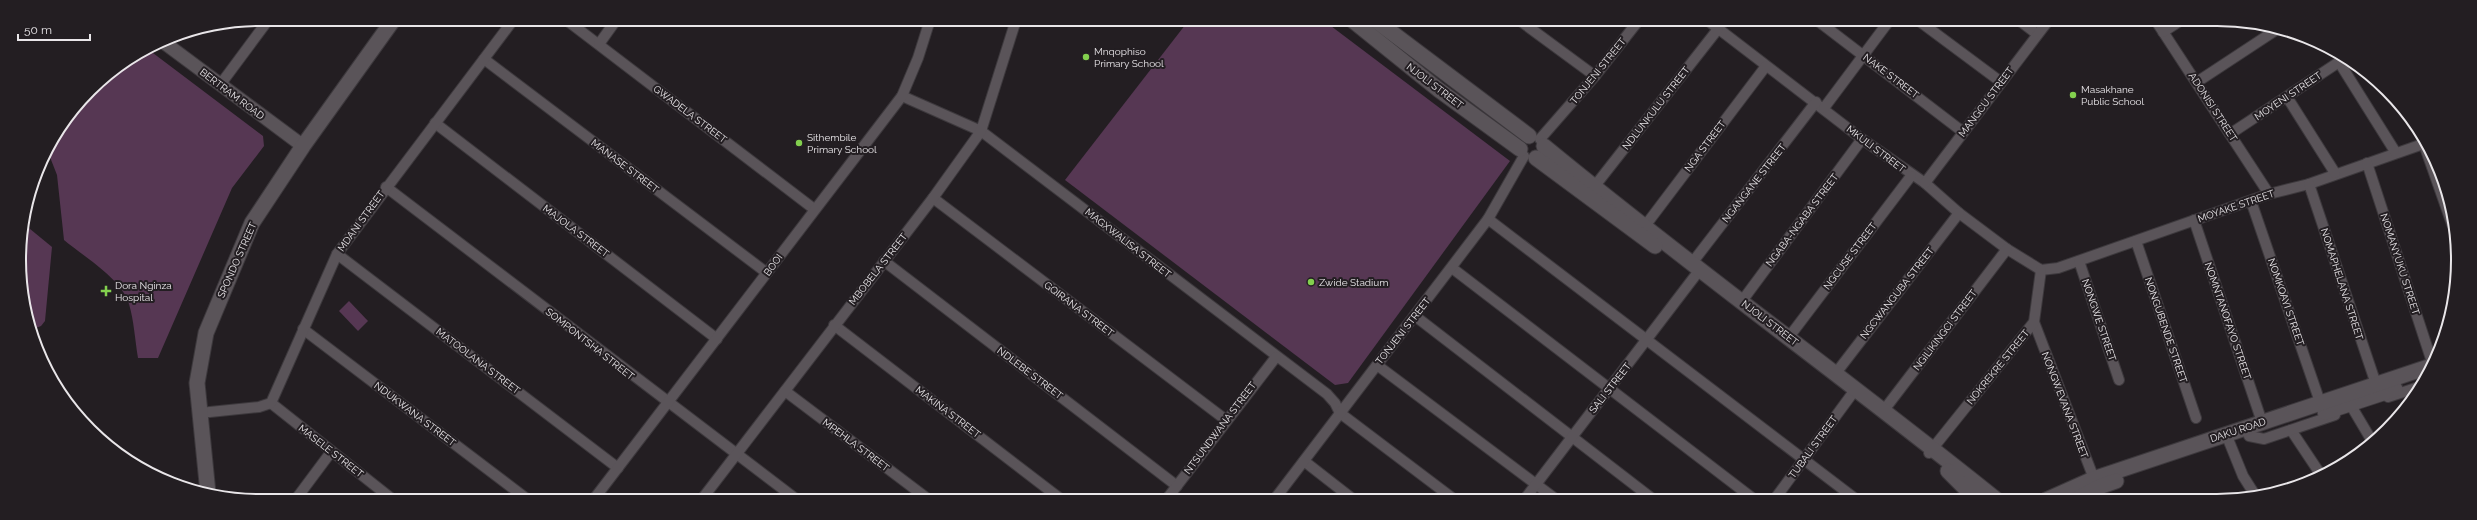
<svg xmlns="http://www.w3.org/2000/svg" width="2477" height="520" font-family="Raleway,sans-serif">
	<style>
		.green { fill: #563753 }
		.lines { fill: none; stroke-linecap: round; stroke-linejoin: round }
		.minor-casing { stroke: #3d393d; stroke-width: 12 }
		.tertiary-casing { stroke: #3d393d; stroke-width: 15 }
		.secondary-casing { stroke: #3d393d; stroke-width: 17 }
		.minor { stroke: #5a5459; stroke-width: 10 }
		.tertiary { stroke: #5a5459; stroke-width: 13 }
		.secondary { stroke: #5a5459; stroke-width: 15 }
		.poi-dot { fill: #83d04e; stroke: #231e22; stroke-width: 1.5 }
		.labels { text-anchor: middle; dominant-baseline: central; stroke-width: 4; stroke-linejoin: round; paint-order: stroke }
		.poi-label { font-size: 10px; fill: #e9e6e9; stroke: #231e22; text-anchor: start }
		.street-label { font-size: 10px; fill: #e9e6e9; stroke: #231e22 }
		.rim { fill: none; stroke: #e9e6e9; stroke-width: 2 }
	</style>
	<rect width="100%" height="100%" fill="#231e22"/>
	<g class="green">
		<path d="M1189 20H1323L1510 161 1348 383 1335 385 1065 180Z"/>
		<path d="M149 50 263 136 264 146 232 188 158 358H138C135 340 134 321 129 304 122 279 83 256 64 240L57 175 48 152 90 89Z"/>
		<path d="M24 224 52 247 45 321 41 326 31 330 20 244Z"/>
		<path d="M349 301 368 321 358 331 339 311Z"/>
	</g>
	<g class="lines">
		<defs>
			<g id="minor">
				<path d="M565 19 814 209"/>
				<path d="M1519 20 1595 76"/>
				<path d="M1707 20 1862 139 1925 183 1959 213 2007 249 2041 270 2058 268 2269 194 2309 184 2423 144"/>
				<path d="M1818 21 1963 132"/>
				<path d="M1919 21 2001 82"/>
				<path d="M2020 21 2037 34"/>
				<path d="M2156 21 2269 194"/>
				<path d="M2163 32 2180 21"/>
				<path d="M599 44 617 19"/>
				<path d="M484 59 767 273"/>
				<path d="M2339 62 2396 153"/>
				<path d="M2197 82 2276 30"/>
				<path d="M220 85 269 19"/>
				<path d="M902 96 981 131 1327 394 1335 403 1340 413 1455 500"/>
				<path d="M2287 97 2335 173"/>
				<path d="M1824 108 1889 21"/>
				<path d="M435 123 717 339"/>
				<path d="M2230 134 2345 58"/>
				<path d="M1540 139 1595 76 1639 20"/>
				<path d="M2426 150 2452 224"/>
				<path d="M2367 163 2433 365"/>
				<path d="M1925 183 2048 21"/>
				<path d="M2309 184 2376 384"/>
				<path d="M386 187 796 499"/>
				<path d="M1594 187 1718 29"/>
				<path d="M933 198 1226 420"/>
				<path d="M2251 201 2320 402"/>
				<path d="M1488 219 1857 500"/>
				<path d="M2194 220 2262 422"/>
				<path d="M1645 226 1766 66"/>
				<path d="M2136 241 2196 418"/>
				<path d="M337 254 618 468"/>
				<path d="M884 261 1177 486"/>
				<path d="M2079 261 2119 380"/>
				<path d="M1692 263 1816 102"/>
				<path d="M1452 268 1755 500"/>
				<path d="M1742 301 1862 139"/>
				<path d="M1415 316 1654 500"/>
				<path d="M2034 322 2096 484"/>
				<path d="M834 325 1062 500"/>
				<path d="M303 329 527 499"/>
				<path d="M1789 337 1911 176"/>
				<path d="M1377 365 1557 500"/>
				<path d="M1836 373 1959 213"/>
				<path d="M785 391 928 499"/>
				<path d="M2388 397 2419 387"/>
				<path d="M271 403 392 499"/>
				<path d="M2350 404 2372 441"/>
				<path d="M1884 410 2007 249"/>
				<path d="M200 413 259 407 271 403 337 254 514 19"/>
				<path d="M2291 430 2321 475"/>
				<path d="M2226 434 2243 476 2255 495"/>
				<path d="M2249 436 2264 439 2335 415"/>
				<path d="M1929 453 2034 322 2041 270"/>
				<path d="M1304 461 1354 500"/>
				<path d="M296 499 331 452"/>
				<path d="M594 499 902 96 918 58 930 20"/>
				<path d="M702 499 933 198 981 131 1016 20"/>
				<path d="M1166 500 1276 357"/>
				<path d="M1274 500 1488 219 1524 156"/>
				<path d="M1524 500 1695 276"/>
				<path d="M1774 500 1852 394"/>
			</g>
			<path id="tertiary" d="M162 41 303 146"/>
			<g id="secondary">
				<path d="M1352 20 1439 90 1520 149"/>
				<path d="M1375 20 1529 136"/>
				<path d="M1544 146C1692 268 1848 380 1997 500"/>
				<path d="M1536 158 1655 246"/>
				<path d="M2325 412 2395 389"/>
				<path d="M1948 471 1977 500"/>
				<path d="M208 493 197 383 206 333 252 223 303 146 394 19"/>
				<path d="M2046 500 2093 479 2434 365"/>
				<path d="M2075 500 2099 487 2116 481"/>
			</g>
		</defs>
		<use href="#minor" class="minor-casing"/>
		<use href="#tertiary" class="tertiary-casing"/>
		<use href="#secondary" class="secondary-casing"/>
		<use href="#minor" class="minor"/>
		<use href="#tertiary" class="tertiary"/>
		<use href="#secondary" class="secondary"/>
	</g>
	<g class="poi-dot">
		<circle cx="1086" cy="57" r="4"/>
		<circle cx="2073" cy="95" r="4"/>
		<circle cx="799" cy="143" r="4"/>
		<circle cx="1311" cy="282" r="4"/>
		<path d="M104 285h4v4h4v4h-4v4h-4v-4h-4v-4h4z"/>
	</g>
	<g class="labels">
		<g class="poi-label">
			<text x="1094" y="51">Mnqophiso<tspan x="1094" dy="12">Primary School</tspan></text>
			<text x="2081" y="89">Masakhane<tspan x="2081" dy="12">Public School</tspan></text>
			<text x="807" y="137">Sithembile<tspan x="807" dy="12">Primary School</tspan></text>
			<text x="1319" y="282">Zwide Stadium</text>
			<text x="115" y="285">Dora Nginza<tspan x="115" dy="12">Hospital</tspan></text>
		</g>
		<g class="street-label">
			<text transform="translate(1598 71) rotate(-51)">TONJENI STREET</text>
			<text transform="translate(1891 76) rotate(37)">NAKE STREET</text>
			<text transform="translate(1435 86) rotate(37)">NJOLI STREET</text>
			<text transform="translate(232 94) rotate(37)">BERTRAM ROAD</text>
			<text transform="translate(2288 96) rotate(-34)">MOYENI STREET</text>
			<text transform="translate(1986 102) rotate(-53)">MANGCU STREET</text>
			<text transform="translate(2213 107) rotate(57)">ADONISI STREET</text>
			<text transform="translate(1656 108) rotate(-52)">NDLUNKULU STREET</text>
			<text transform="translate(690 114) rotate(37)">GWADELA STREET</text>
			<text transform="translate(1705 146) rotate(-53)">NGA STREET</text>
			<text transform="translate(1876 149) rotate(37)">MKULI STREET</text>
			<text transform="translate(625 166) rotate(37)">MANASE STREET</text>
			<text transform="translate(1754 183) rotate(-52)">NGANGANE STREET</text>
			<text transform="translate(2236 206) rotate(-19)">MOYAKE STREET</text>
			<text transform="translate(1802 220) rotate(-53)">NGABA-NGABA STREET</text>
			<text transform="translate(361 221) rotate(-54)">MDANI STREET</text>
			<text transform="translate(576 231) rotate(37)">MAJOLA STREET</text>
			<text transform="translate(1128 243) rotate(38)">MAGXWALISA STREET</text>
			<text transform="translate(1850 256) rotate(-53)">NGCUSE STREET</text>
			<text transform="translate(237 260) rotate(-66)">SPONDO STREET</text>
			<text transform="translate(2400 264) rotate(72)">NOMANYUKU STREET</text>
			<text transform="translate(773 265) rotate(-54)">BOOI</text>
			<text transform="translate(878 269) rotate(-52)">MBOBELA STREET</text>
			<text transform="translate(2342 284) rotate(72)">NOMAPHELANA STREET</text>
			<text transform="translate(1897 293) rotate(-52)">NGCWANGUBA STREET</text>
			<text transform="translate(2286 302) rotate(71)">NOMKQAYI STREET</text>
			<text transform="translate(1079 309) rotate(37)">GQIRANA STREET</text>
			<text transform="translate(2099 320) rotate(71)">NONGWE STREET</text>
			<text transform="translate(2228 321) rotate(71)">NOMNTANOFAYO STREET</text>
			<text transform="translate(1770 323) rotate(37)">NJOLI STREET</text>
			<text transform="translate(1945 330) rotate(-53)">NGILIKINGCI STREET</text>
			<text transform="translate(2166 330) rotate(71)">NONGUBENDE STREET</text>
			<text transform="translate(1403 331) rotate(-52)">TONJENI STREET</text>
			<text transform="translate(590 344) rotate(38)">SOMPONTSHA STREET</text>
			<text transform="translate(478 361) rotate(37)">MATOOLANA STREET</text>
			<text transform="translate(1998 367) rotate(-51)">NOKREKRE STREET</text>
			<text transform="translate(1030 373) rotate(37)">NDLEBE STREET</text>
			<text transform="translate(1610 388) rotate(-52)">SALI STREET</text>
			<text transform="translate(2065 405) rotate(69)">NONGWEVANA STREET</text>
			<text transform="translate(948 412) rotate(37)">MAKINA STREET</text>
			<text transform="translate(415 414) rotate(37)">NDUKWANA STREET</text>
			<text transform="translate(1220 428) rotate(-53)">NTSUNDWANA STREET</text>
			<text transform="translate(2238 430) rotate(-18)">DAKU ROAD</text>
			<text transform="translate(856 445) rotate(37)">MPEHLA STREET</text>
			<text transform="translate(1813 447) rotate(-54)">TUBALI STREET</text>
			<text transform="translate(331 451) rotate(38)">MASELE STREET</text>
		</g>
	</g>
	<path d="M0 0H2477V520H0ZM260 26H2217A234 234 0 0 1 2451 260V260A234 234 0 0 1 2217 494H260A234 234 0 0 1 26 260V260A234 234 0 0 1 260 26Z" fill="#231e22" fill-rule="evenodd"/>
	<path class="rim" d="M260 26H2217A234 234 0 0 1 2451 260V260A234 234 0 0 1 2217 494H260A234 234 0 0 1 26 260V260A234 234 0 0 1 260 26Z"/>
	<path d="M18 34v6h72v-6" fill="none" stroke="#e9e6e9" stroke-width="2"/>
	<text x="24" y="34" font-size="12" fill="#e9e6e9" stroke="#231e22" stroke-width="3" paint-order="stroke">50 m</text>
</svg>
